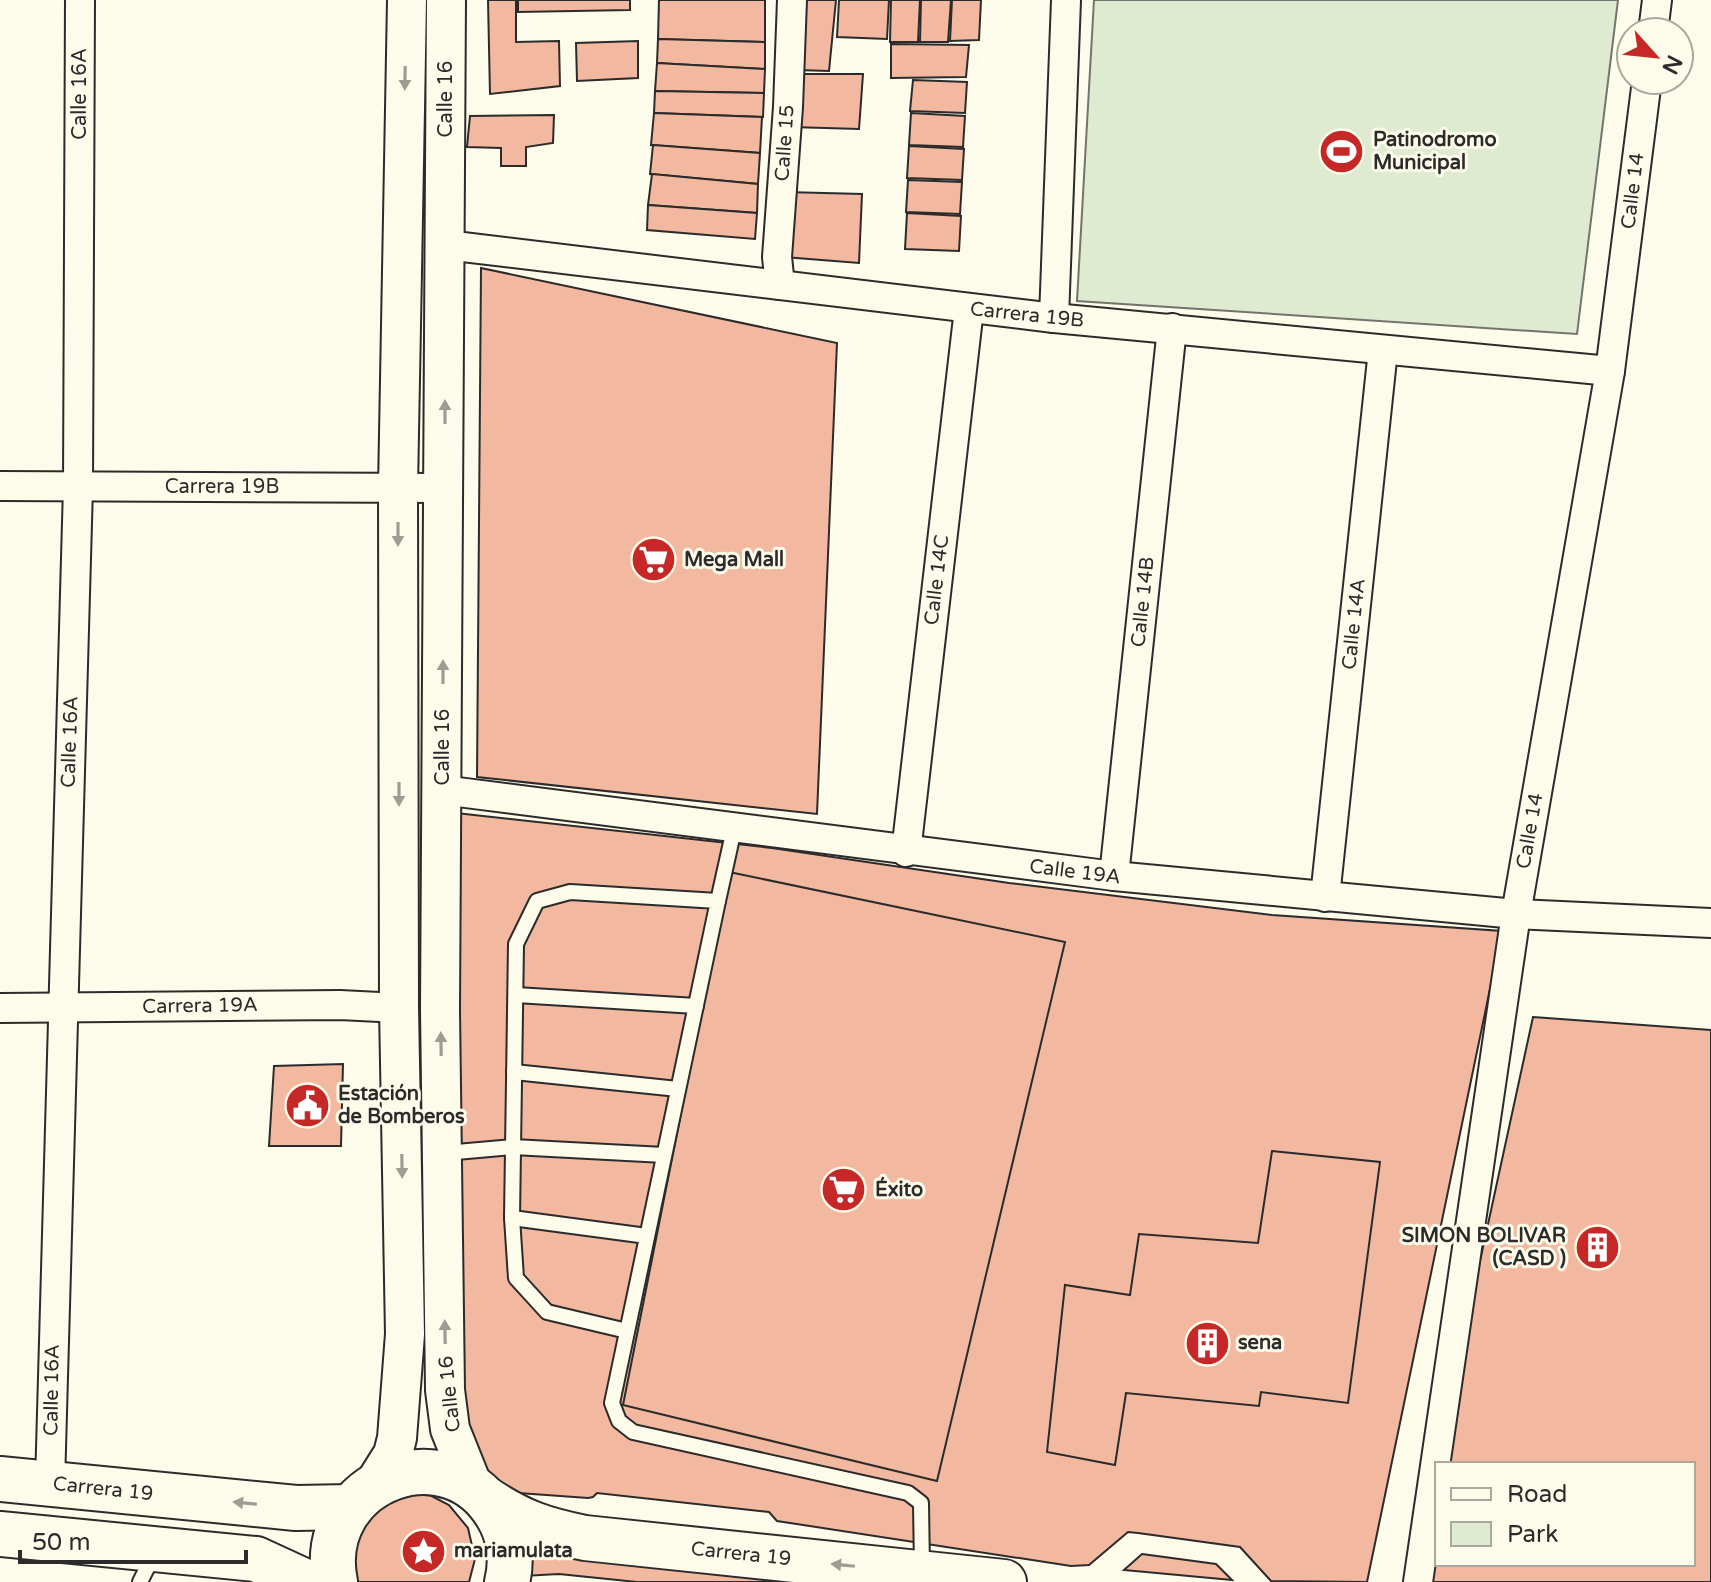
<svg xmlns="http://www.w3.org/2000/svg" width="1711" height="1582" font-family="'Varela Round',sans-serif">
	<style>
		.green { fill: #deebd1; stroke: #74746e; stroke-width: 2 }
		.building { fill: #f2b8a0; stroke: #2b2b2b; stroke-width: 2; fill-rule: evenodd }
		.lines { fill: none; stroke-linecap: round; stroke-linejoin: round }
		.service-casing { stroke: #2b2b2b; stroke-width: 18 }
		.minor-casing { stroke: #2b2b2b; stroke-width: 32 }
		.secondary-casing { stroke: #2b2b2b; stroke-width: 42 }
		.trunk-casing { stroke: #2b2b2b; stroke-width: 48 }
		.service { stroke: #fdfbea; stroke-width: 14 }
		.minor { stroke: #fdfbea; stroke-width: 28 }
		.secondary { stroke: #fdfbea; stroke-width: 38 }
		.trunk { stroke: #fdfbea; stroke-width: 44 }
		.oneway { fill: #9e9d94 }
		.labels { text-anchor: middle; dominant-baseline: central; stroke-width: 6; stroke-linejoin: round; paint-order: stroke }
		.street-label { font-size: 20px; fill: #2b2b2b; stroke: #fdfbea }
		.poi-label { font-size: 20px; font-weight: bold; fill: #2b2b2b; stroke: #fdfbea; text-anchor: start }
	</style>
	<rect width="100%" height="100%" fill="#fdfbea"/>
	<path class="green" d="M1094 0H1618L1577 334 1077 301Z"/>
	<g class="building">
		<path d="M488 0H516V42L559 41 560 86 490 94Z"/>
		<path d="M518 0H630V10L518 12Z"/>
		<path d="M659 0H765V42L658 39Z"/>
		<path d="M799 0H836L829 71 797 70Z"/>
		<path d="M839 0H889L887 39 837 37Z"/>
		<path d="M891 0H920L918 42H890Z"/>
		<path d="M921 0H951L948 42H920Z"/>
		<path d="M952 0H981L979 40 950 41Z"/>
		<path d="M658 39 765 42V69L657 63Z"/>
		<path d="M638 41V78L577 81 576 43Z"/>
		<path d="M891 44 969 45 966 77 891 78Z"/>
		<path d="M657 63 765 69 764 93 655 91Z"/>
		<path d="M794 74H863L859 129 791 127Z"/>
		<path d="M913 80 967 82 965 113 910 111Z"/>
		<path d="M655 91 764 93 763 117 654 113Z"/>
		<path d="M654 113 762 117 760 153 651 145Z"/>
		<path d="M911 113 965 116 963 147 909 145Z"/>
		<path d="M554 115 553 143 526 147V166H501V148L467 147 470 116Z"/>
		<path d="M653 145 760 153 758 184 650 174Z"/>
		<path d="M909 146 964 149 962 180 907 178Z"/>
		<path d="M652 174 758 184 757 213 648 205Z"/>
		<path d="M908 180 962 182 960 214 906 212Z"/>
		<path d="M785 192 862 194 859 263 784 257Z"/>
		<path d="M648 205 757 213 755 239 647 230Z"/>
		<path d="M907 213 961 216 959 251 905 249Z"/>
		<path d="M481 268 837 343 817 814 477 777Z"/>
		<path d="M447 812 772 848 1009 883 1272 915 1502 931 1367 1582 1271 1581 1240 1547 1138 1533 1128 1532 1089 1565 1071 1566 777 1521 769 1512 597 1493 593 1497 588 1498 504 1492 462 1450Z"/>
		<path d="M729 872 1065 942 937 1481 623 1405Z"/>
		<path d="M1533 1017 1711 1030V1582H1415L1412 1574ZM1437 1464H1693V1564H1437Z"/>
		<path d="M343 1064 341 1146H269L274 1066Z"/>
		<path d="M1272 1151 1380 1162 1348 1403 1261 1392 1259 1406 1126 1393 1115 1465 1047 1452 1065 1285 1130 1295 1139 1234 1258 1243Z"/>
		<path d="M420 1490 449 1505 468 1528 475 1559 469 1582H341L354 1514Z"/>
		<path d="M524 1549 537 1552 816 1582H637L559 1574 523 1576Z"/>
		<path d="M1142 1554 1216 1564 1232 1580 1124 1570Z"/>
	</g>
	<g class="lines">
		<defs>
			<g id="service">
				<path d="M718 901 734 829"/>
				<path d="M516 995 696 1006"/>
				<path d="M514 1072 678 1089"/>
				<path d="M445 1153 513 1147 664 1155"/>
				<path d="M512 1218 647 1236"/>
				<path d="M627 1331 547 1312 516 1278 512 1218 516 944 537 901 570 892 718 901 612 1403 619 1421 633 1432 908 1493 921 1503 922 1569"/>
				<path d="M140 1582 153 1556"/>
			</g>
			<g id="minor">
				<path d="M1653 32 1657 0"/>
				<path d="M446 245 1054 318 1610 371"/>
				<path d="M780 285 777 257 788 107 792 0"/>
				<path d="M1054 318 1066 0"/>
				<path d="M0 486 444 488"/>
				<path d="M442 790 1114 876 1516 914 1711 923"/>
				<path d="M906 852 969 309"/>
				<path d="M1114 876 1172 328"/>
				<path d="M1325 897 1383 350"/>
				<path d="M0 1008 340 1005 399 1008"/>
				<path d="M50 1484 78 487 80 0"/>
				<path d="M1418 1582 1516 914 1610 371 1647 80"/>
			</g>
			<g id="secondary">
				<path d="M446 0 440 1010 445 1390 450 1429 474 1489"/>
				<path d="M373 1486 393 1454 397 1438 405 1334 399 1008 398 488 407 0"/>
			</g>
			<g id="trunk">
				<path d="M0 1479 296 1508 350 1507"/>
				<path d="M486 1499C521 1522 544 1530 585 1538L1004 1582"/>
				<path d="M0 1534 256 1559 306 1582"/>
				<path d="M335 1582C314 1479 453 1427 501 1522 510 1540 512 1563 507 1582"/>
			</g>
		</defs>
		<use href="#service" class="service-casing"/>
		<use href="#minor" class="minor-casing"/>
		<use href="#secondary" class="secondary-casing"/>
		<use href="#trunk" class="trunk-casing"/>
		<use href="#service" class="service"/>
		<use href="#minor" class="minor"/>
		<use href="#secondary" class="secondary"/>
		<use href="#trunk" class="trunk"/>
	</g>
	<defs><path id="oneway-solid" d="M-6-.8H1V-3.2L6.5 0L1 3.2V.8H-6Z" transform="scale(2)"/></defs>
	<g class="oneway">
		<use href="#oneway-solid" transform="translate(405 78) rotate(91)"/>
		<use href="#oneway-solid" transform="translate(445 412) rotate(-90)"/>
		<use href="#oneway-solid" transform="translate(398 534) rotate(90)"/>
		<use href="#oneway-solid" transform="translate(443 672) rotate(-90)"/>
		<use href="#oneway-solid" transform="translate(399 794) rotate(90)"/>
		<use href="#oneway-solid" transform="translate(441 1044) rotate(-91)"/>
		<use href="#oneway-solid" transform="translate(402 1166) rotate(89)"/>
		<use href="#oneway-solid" transform="translate(445 1332) rotate(-91)"/>
		<use href="#oneway-solid" transform="translate(245 1503) rotate(-174)"/>
		<use href="#oneway-solid" transform="translate(843 1565) rotate(-174)"/>
	</g>
	<defs>
		<symbol id="stadium-disc" viewBox="-11 -11 22 22"><circle r="9.5" fill="#c62828" stroke="#fdfbea"/><path d="M0-5a6.5 5 0 1 0 0 10a6.5 5 0 1 0 0-10ZM-3.5-1.8h7v3.6h-7Z" fill="#fff"/></symbol>
		<symbol id="supermarket-disc" viewBox="-11 -11 22 22"><circle r="9.5" fill="#c62828" stroke="#fdfbea"/><path d="M-6-5.5h2.5l.6 2H6L4.5 2H-2.5L-4.4-4H-6ZM-1.5 3.2a1.3 1.3 0 1 0 .1 0ZM3 3.2a1.3 1.3 0 1 0 .1 0Z" fill="#fff"/></symbol>
		<symbol id="civic-disc" viewBox="-11 -11 22 22"><circle r="9.5" fill="#c62828" stroke="#fdfbea"/><path d="M-.6-6.5H3V-4.5H.6V-3L4-1V1h2V6H-6V1h2V-1L-.6-3ZM-1.2 2.5V6h2.4V2.5Z" fill="#fff"/></symbol>
		<symbol id="building-disc" viewBox="-11 -11 22 22"><circle r="9.5" fill="#c62828" stroke="#fdfbea"/><path d="M-4-6H4V6H1V3H-1V6H-4ZM-2.5-4.3h1.7v1.8h-1.7ZM.8-4.3h1.7v1.8H.8ZM-2.5-1h1.7V.8h-1.7ZM.8-1h1.7V.8H.8Z" fill="#fff"/></symbol>
		<symbol id="sight-disc" viewBox="-11 -11 22 22"><circle r="9.5" fill="#c62828" stroke="#fdfbea"/><path d="M0-6L1.8-2.2L6-1.7L2.9 1.2L3.7 5.4L0 3.3L-3.7 5.4L-2.9 1.2L-6-1.7L-1.8-2.2Z" fill="#fff"/></symbol>
	</defs>
	<g fill-rule="evenodd">
		<use href="#stadium-disc" x="1316" y="126" width="51" height="51"/>
		<use href="#supermarket-disc" x="628" y="534" width="51" height="51"/>
		<use href="#civic-disc" x="282" y="1080" width="51" height="51"/>
		<use href="#supermarket-disc" x="818" y="1164" width="51" height="51"/>
		<use href="#building-disc" x="1572" y="1222" width="51" height="51"/>
		<use href="#building-disc" x="1182" y="1318" width="51" height="51"/>
		<use href="#sight-disc" x="398" y="1526" width="51" height="51"/>
	</g>
	<g class="labels">
		<g class="street-label">
			<text transform="translate(80 94) rotate(-90)">Calle 16A</text>
			<text transform="translate(446 99) rotate(-90)">Calle 16</text>
			<text transform="translate(785 143) rotate(-86)">Calle 15</text>
			<text transform="translate(1633 191) rotate(-83)">Calle 14</text>
			<text transform="translate(1027 315) rotate(6)">Carrera 19B</text>
			<text x="222" y="487">Carrera 19B</text>
			<text transform="translate(937 580) rotate(-83)">Calle 14C</text>
			<text transform="translate(1143 602) rotate(-84)">Calle 14B</text>
			<text transform="translate(1354 624) rotate(-84)">Calle 14A</text>
			<text transform="translate(70 742) rotate(-88)">Calle 16A</text>
			<text transform="translate(443 747) rotate(-90)">Calle 16</text>
			<text transform="translate(1530 831) rotate(-80)">Calle 14</text>
			<text transform="translate(1075 872) rotate(7)">Calle 19A</text>
			<text transform="translate(200 1006) rotate(-1)">Carrera 19A</text>
			<text transform="translate(52 1390) rotate(-89)">Calle 16A</text>
			<text transform="translate(450 1394) rotate(-96)">Calle 16</text>
			<text transform="translate(103 1489) rotate(6)">Carrera 19</text>
			<text transform="translate(741 1554) rotate(6)">Carrera 19</text>
		</g>
		<g class="poi-label">
			<text x="1373" y="140">Patinodromo<tspan x="1373" dy="23">Municipal</tspan></text>
			<text x="684" y="560">Mega Mall</text>
			<text x="338" y="1094">Estación<tspan x="338" dy="23">de Bomberos</tspan></text>
			<text x="875" y="1190">Éxito</text>
			<text x="1566" y="1236" text-anchor="end">SIMON BOLIVAR<tspan x="1566" dy="23">(CASD )</tspan></text>
			<text x="1238" y="1343">sena</text>
			<text x="454" y="1551">mariamulata</text>
		</g>
	</g>
	<rect x="1435" y="1462" width="260" height="104" fill="#fdfbea" stroke="#a9a89e" stroke-width="2"/>
	<rect x="1451" y="1488" width="40" height="12" fill="#fdfbea" stroke="#a9a89e" stroke-width="2"/>
	<text x="1507" y="1502" font-size="24" fill="#2b2b2b">Road</text>
	<rect x="1451" y="1522" width="40" height="24" fill="#deebd1" stroke="#a9a89e" stroke-width="2"/>
	<text x="1507" y="1542" font-size="24" fill="#2b2b2b">Park</text>
	<g transform="translate(1655 56) rotate(117)"><circle r="38" fill="#fdfbea" stroke="#a9a89e" stroke-width="2"/>
	<path d="M0-6L14 30L0 20L-14 30Z" fill="#c62828"/>
	<text y="-12" font-size="22" font-weight="bold" text-anchor="middle" fill="#2b2b2b">N</text>
	</g>
	<path d="M20 1550v12h226v-12" fill="none" stroke="#2b2b2b" stroke-width="4"/>
	<text x="32" y="1550" font-size="24" fill="#2b2b2b" stroke="#fdfbea" stroke-width="6" paint-order="stroke">50 m</text>
</svg>
